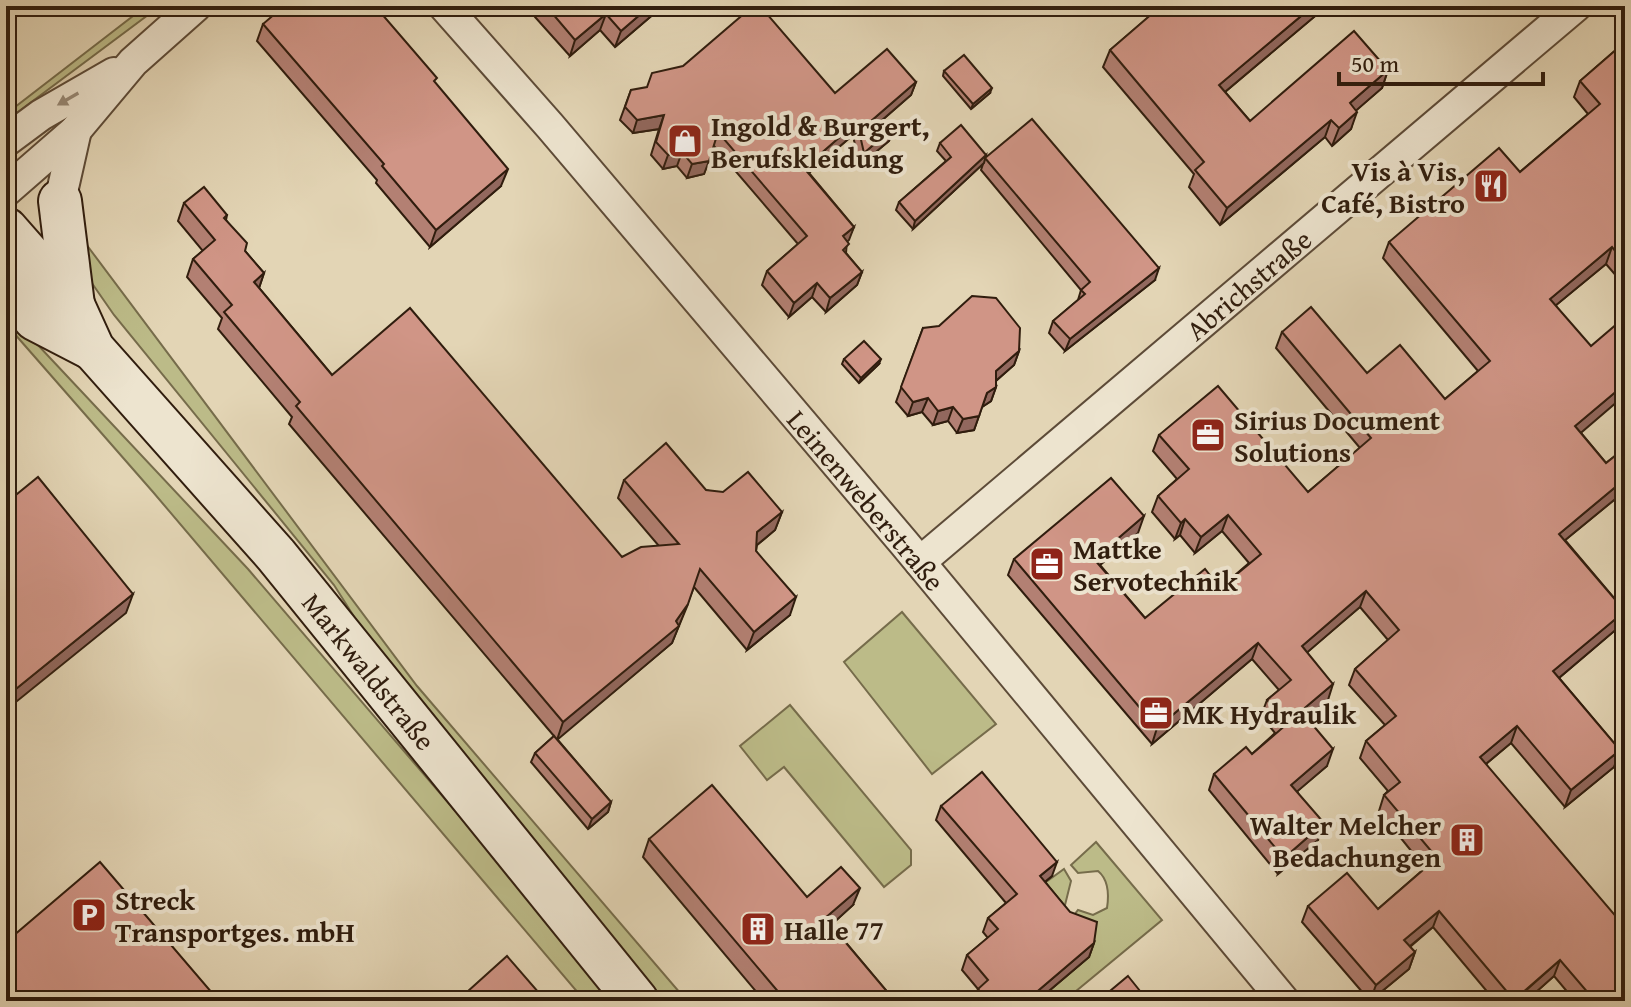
<svg xmlns="http://www.w3.org/2000/svg" width="1631" height="1007" font-family="'Gentium Book Plus',serif">
	<style>
		.green { fill: #bcbb88; stroke: #766c4b; stroke-width: 2 }
		.lines { fill: none; stroke-linecap: round; stroke-linejoin: round }
		.street-casing { stroke: #5d4b38; stroke-width: 34 }
		.secondary-casing { stroke: #301d0e; stroke-width: 46 }
		.street { stroke: #ede4cf; stroke-width: 30 }
		.secondary { stroke: #ede4cf; stroke-width: 42 }
		.wall { fill: #b38073; stroke: #301d0e; stroke-width: 2 }
		.shaded-wall { fill: #92685e; stroke: #301d0e; stroke-width: 2 }
		.building { fill: #d09586; stroke: #301d0e; stroke-width: 2 }
		.oneway { fill: #988a78 }
		.labels { text-anchor: middle; dominant-baseline: central; stroke-width: 8; stroke-linejoin: round; paint-order: stroke }
		.poi-label { font-size: 28px; font-weight: bold; fill: #301d0e; stroke: #ede4cf; text-anchor: start }
		.street-label { font-size: 28px; fill: #301d0e; stroke: #ede4cf }
	</style>
	<rect width="100%" height="100%" fill="#e3d5b5"/>
	<filter id="stains"><feTurbulence type="fractalNoise" baseFrequency=".0025" numOctaves="4"/><feColorMatrix values="0 0 0 0 .2 0 0 0 0 .09 0 0 0 0 .02 0 0 0 .5 -.17"/></filter>
	<radialGradient id="worn" r=".72"><stop offset=".6" stop-color="#630" stop-opacity="0"/><stop offset="1" stop-color="#630" stop-opacity=".3"/></radialGradient>
	<g class="green">
		<path d="M146 6H160L6 121V114Z"/>
		<path d="M83 240 417 686 687 1001H659L414 711 334 585 114 315 80 266Z"/>
		<path d="M6 311 248 569 618 1001H585L153 492 6 324Z"/>
		<path d="M902 612 996 724 932 774 844 662Z"/>
		<path d="M790 705 911 850V865L884 887 784 767 767 780 740 746Z"/>
		<path d="M1096 842 1162 920 1064 1001H1037L1089 957 1065 927 1078 910 1093 915 1107 908C1109 895 1109 880 1098 871L1078 873 1071 865Z"/>
		<path d="M1064 869 1071 881 1065 905 1055 915 1035 890Z"/>
	</g>
	<g class="lines">
		<defs>
			<g id="street">
				<path id="s1" d="M444 6 550 126 904 543 1284 1001"/>
				<path d="M6 141 41 115 114 73"/>
				<path d="M6 191 76 130 133 62 196 6"/>
				<path d="M60 201 76 130"/>
				<path id="s2" d="M920 562 1576 6"/>
			</g>
			<g id="secondary">
				<path d="M60 201 73 305"/>
				<path id="s3" d="M6 229 73 305 93 349 276 555 637 1001"/>
				<path d="M6 284 35 319 93 349"/>
			</g>
		</defs>
		<use href="#street" class="street-casing"/>
		<use href="#secondary" class="secondary-casing"/>
		<use href="#street" class="street"/>
		<use href="#secondary" class="secondary"/>
	</g>
	<g class="wall">
		<path d="M539 6H663L615 47 600 30 570 56 535 17Z"/>
		<path d="M1156 6H1327L1225 92 1250 121 1388 70 1382 88 1356 110 1351 129 1332 146 1325 137 1220 225 1189 187 1194 174 1103 67 1110 50 1158 9Z"/>
		<path d="M263 24 435 83 501 186 430 247 376 183 377 180 257 41Z"/>
		<path d="M1625 42V286L1606 264 1556 305 1581 433 1606 463 1625 448V491L1565 540 1625 611 1619 627 1559 678 1620 750 1614 767 1565 807 1511 743 1486 764 1625 1001H1575L1554 976 1526 1001H1495L1433 927 1410 947 1415 952 1409 969 1370 1001 1302 922 1308 906 1378 909 1425 868 1379 811 1384 795 1388 791 1360 758 1366 741 1385 725 1349 685 1355 669 1388 640 1360 607 1307 652 1328 700 1307 718 1327 766 1297 791 1318 840 1278 874 1209 790 1214 774 1252 754 1275 733 1261 716 1267 700 1279 690 1252 659 1152 744 1008 575 1014 559 1138 533 1100 565 1145 618 1220 588 1249 563 1222 531 1195 553 1180 535 1175 539 1152 512 1158 496 1177 479 1153 451 1159 435 1308 492 1360 448 1276 348 1282 332 1367 373 1445 399 1478 371 1383 258 1389 242 1520 172 1588 114 1574 97 1580 81Z"/>
		<path d="M944 71 990 93 971 109 943 76Z"/>
		<path d="M916 82 911 95 879 123 894 127 889 141 859 166 853 135 809 173 854 227 847 241 846 253 862 272 857 285 826 312 812 297 789 317 762 285 767 271 798 244 714 146 704 174 687 178 677 166 663 169 651 155 659 129 633 133 620 120 631 90 835 93Z"/>
		<path d="M940 143 986 155 984 163 913 229 896 210 899 202 946 161 937 151Z"/>
		<path d="M985 158 1155 280 1065 351 1049 333 1053 321 1078 300 1081 290 981 170Z"/>
		<path d="M184 203 227 215 226 220 245 251 264 273 259 288 332 375 622 557 659 546 618 498 624 480 706 490 782 512 775 530 757 545 756 551 790 615 747 650 694 587 672 643 557 739 611 802 608 812 588 829 531 762 535 753 554 736 289 424 292 417 218 329 222 318 187 277 193 259 203 251 178 221Z"/>
		<path d="M923 328 1019 351 1014 365 996 381V387L991 401 982 407 974 430 957 433 948 421 933 425 922 412 908 416 896 402Z"/>
		<path d="M844 359 879 364 859 383 842 364Z"/>
		<path d="M941 806 1052 876 1045 882 1094 943 1089 957 1037 1001H974L978 989 962 970 967 955 988 938 983 932 988 918 1006 903 936 820Z"/>
		<path d="M649 839 807 897 853 905 831 925 895 1001H764L643 857Z"/>
	</g>
	<g class="shaded-wall">
		<path d="M650 6H663L615 47 621 31Z"/>
		<path d="M1313 6H1327L1213 102 1219 85Z"/>
		<path d="M606 14 600 30 570 56 575 40Z"/>
		<path d="M1388 70 1382 88 1344 121 1350 103Z"/>
		<path d="M916 82 911 95 866 134 871 121Z"/>
		<path d="M992 88 990 93 971 109 973 104Z"/>
		<path d="M1357 112 1351 129 1332 146 1339 128Z"/>
		<path d="M664 115 659 129 633 133 637 120Z"/>
		<path d="M1331 120 1325 137 1220 225 1227 208Z"/>
		<path d="M857 122 853 135 799 181 804 168Z"/>
		<path d="M894 127 889 141 859 166 864 153Z"/>
		<path d="M682 152 677 166 663 169 668 155Z"/>
		<path d="M986 155 984 163 913 229 915 221Z"/>
		<path d="M709 161 704 174 687 178 692 164Z"/>
		<path d="M508 169 501 186 430 247 436 230Z"/>
		<path d="M854 227 849 240 838 250 843 236Z"/>
		<path d="M1612 247 1606 264 1544 315 1550 299Z"/>
		<path d="M1159 268 1155 280 1065 351 1070 339Z"/>
		<path d="M862 272 857 285 826 312 830 298Z"/>
		<path d="M264 273 258 291 254 282Z"/>
		<path d="M817 283 812 297 789 317 794 303Z"/>
		<path d="M1019 351 1014 365 991 385 996 371Z"/>
		<path d="M881 359 879 364 859 383 861 378Z"/>
		<path d="M1625 384V395L1569 443 1575 426Z"/>
		<path d="M996 387 991 401 982 407 987 393Z"/>
		<path d="M928 398 922 412 908 416 913 402Z"/>
		<path d="M953 407 948 421 933 425 938 411Z"/>
		<path d="M979 416 974 430 957 433 963 419Z"/>
		<path d="M1625 479V491L1553 550 1559 534Z"/>
		<path d="M782 512 775 530 751 550 757 532Z"/>
		<path d="M1228 515 1222 531 1195 553 1201 537Z"/>
		<path d="M1144 516 1138 533 1088 575 1094 559Z"/>
		<path d="M1185 519 1180 535 1175 539 1181 523Z"/>
		<path d="M1366 591 1360 607 1296 662 1302 646Z"/>
		<path d="M133 594 126 613 6 710V697Z"/>
		<path d="M796 597 790 615 747 650 754 632Z"/>
		<path d="M688 604 672 643 557 740 563 722 676 621Z"/>
		<path d="M1625 611 1619 627 1547 688 1553 671Z"/>
		<path d="M1258 643 1252 659 1152 744 1157 728Z"/>
		<path d="M1333 684 1328 700 1295 728 1301 711Z"/>
		<path d="M1517 726 1511 743 1475 773 1480 757Z"/>
		<path d="M1333 749 1327 766 1286 801 1291 785Z"/>
		<path d="M1620 750 1614 767 1565 807 1571 790Z"/>
		<path d="M611 802 608 812 588 829 592 819Z"/>
		<path d="M1324 823 1318 840 1278 874 1284 858Z"/>
		<path d="M1057 862 1052 876 1035 890 1040 876Z"/>
		<path d="M860 888 853 905 819 936 825 918Z"/>
		<path d="M1439 911 1433 927 1398 956 1404 940Z"/>
		<path d="M1094 943 1089 957 1037 1001H1026Z"/>
		<path d="M1415 952 1409 969 1370 1001 1376 985Z"/>
		<path d="M1560 960 1554 976 1526 1001H1514Z"/>
	</g>
	<g class="building">
		<path d="M284 6H375L437 78 434 81 508 169 436 230 382 166 384 164 263 24Z"/>
		<path d="M546 6H650L621 31 606 14 575 40Z"/>
		<path d="M753 6H760L835 93 887 49 916 82 871 121 894 127 864 153 857 122 804 168 854 227 843 236 849 244 843 250 862 272 830 298 817 283 794 303 767 271 807 236 718 132 709 161 692 164 682 152 668 155 656 142 664 115 637 120 625 107 631 90 647 87 652 73 683 66Z"/>
		<path d="M1161 6H1313L1219 85 1250 121 1354 31 1388 70 1350 103 1357 112 1339 128 1331 120 1227 208 1195 170 1204 162 1110 50Z"/>
		<path d="M1625 42V263L1612 247 1550 299 1591 346 1625 317V384L1575 426 1606 463 1625 448V479L1559 534 1625 611 1553 671 1620 750 1571 790 1517 726 1480 757 1625 927V1001H1595L1560 960 1514 1000 1439 911 1404 940 1415 952 1376 985 1308 906 1347 873 1378 909 1437 858 1384 795 1400 782 1366 741 1396 716 1355 669 1399 630 1366 591 1302 646 1333 684 1301 711 1333 749 1291 785 1324 823 1284 858 1214 774 1246 747 1252 754 1287 724 1267 700 1291 680 1258 643 1157 728 1014 559 1111 478 1144 516 1094 559 1145 618 1205 569 1220 588 1261 554 1228 515 1201 537 1185 519 1181 523 1158 496 1189 469 1159 435 1218 386 1308 492 1371 438 1282 332 1311 307 1367 373 1400 345 1445 399 1490 361 1389 242 1499 148 1520 172 1600 104 1580 81Z"/>
		<path d="M964 55 992 88 973 104 944 71Z"/>
		<path d="M1032 119 1159 268 1070 339 1053 321 1085 294 1081 290 1090 282 985 158Z"/>
		<path d="M961 125 986 155 915 221 899 202 951 157 940 143Z"/>
		<path d="M204 187 227 215 224 218 247 243 245 251 264 273 254 282 332 375 410 308 622 557 641 547 679 544 624 480 666 443 706 490 723 492 748 472 782 512 757 532 756 551 796 597 754 632 700 569 688 604 676 621 679 626 563 722 296 406 300 402 224 312 232 305 193 259 215 240 184 203Z"/>
		<path d="M972 296 996 298 1020 328 1019 351 996 371V387L987 393 979 416 963 419 953 407 938 411 928 398 913 402 901 387 923 328 939 326Z"/>
		<path d="M864 341 881 359 861 378 844 359Z"/>
		<path d="M38 477 133 594 6 697V503Z"/>
		<path d="M554 736 611 802 592 819 535 753Z"/>
		<path d="M982 772 1057 862 1040 876 1070 912 1097 922 1094 943 1026 1001H988L978 989 988 980 967 955 998 929 988 918 1017 894 941 806Z"/>
		<path d="M712 785 807 897 841 867 860 888 825 918 895 1001H786L649 839Z"/>
		<path d="M100 862 219 1001H6V942Z"/>
		<path d="M507 956 546 1001H457Z"/>
		<path d="M1128 976 1148 1001H1098Z"/>
	</g>
	<defs><path id="oneway-solid" d="M-6-.8H1V-3.2L6.5 0L1 3.2V.8H-6Z" transform="scale(2)"/></defs>
	<use class="oneway" href="#oneway-solid" transform="translate(68 99) rotate(150)"/>
	<defs>
		<symbol id="shop-square" viewBox="-11 -11 22 22"><rect x="-9" y="-9" width="18" height="18" rx="4" fill="#8f2418" stroke="#ede4cf"/><path d="M-5-2.5h2.3a2.7 3.5 0 0 1 5.4 0H5L5.5 6h-11ZM-1.5-2.5h3a1.5 2.3 0 0 0-3 0Z" fill="#fff"/></symbol>
		<symbol id="restaurant-square" viewBox="-11 -11 22 22"><rect x="-9" y="-9" width="18" height="18" rx="4" fill="#8f2418" stroke="#ede4cf"/><path d="M-5-6h1v4h1v-4h1v4h1v-4h1v5L-1.5 .5V6h-2V.5L-5-1ZM5-6V6H3V1.5H1.5Q1.5-4 5-6Z" fill="#fff"/></symbol>
		<symbol id="office-square" viewBox="-11 -11 22 22"><rect x="-9" y="-9" width="18" height="18" rx="4" fill="#8f2418" stroke="#ede4cf"/><path d="M-6-3h4V-5.5h4V-3h4V5H-6ZM-1-4.5V-3h2v-1.5ZM-6 0V1H6V0Z" fill="#fff"/></symbol>
		<symbol id="building-square" viewBox="-11 -11 22 22"><rect x="-9" y="-9" width="18" height="18" rx="4" fill="#8f2418" stroke="#ede4cf"/><path d="M-4-6H4V6H1V3H-1V6H-4ZM-2.5-4.3h1.7v1.8h-1.7ZM.8-4.3h1.7v1.8H.8ZM-2.5-1h1.7V.8h-1.7ZM.8-1h1.7V.8H.8Z" fill="#fff"/></symbol>
		<symbol id="parking-square" viewBox="-11 -11 22 22"><rect x="-9" y="-9" width="18" height="18" rx="4" fill="#8f2418" stroke="#ede4cf"/><path d="M-3.5-5.5H1a3.5 3.5 0 0 1 0 7H-1V5.5H-3.5ZM-1-3.4V-.6H.8a1.4 1.4 0 0 0 0-2.8Z" fill="#fff"/></symbol>
	</defs>
	<g fill-rule="evenodd">
		<use href="#shop-square" x="665" y="121" width="40" height="40"/>
		<use href="#restaurant-square" x="1471" y="166" width="40" height="40"/>
		<use href="#office-square" x="1188" y="415" width="40" height="40"/>
		<use href="#office-square" x="1027" y="544" width="40" height="40"/>
		<use href="#office-square" x="1136" y="693" width="40" height="40"/>
		<use href="#building-square" x="1447" y="820" width="40" height="40"/>
		<use href="#parking-square" x="69" y="895" width="40" height="40"/>
		<use href="#building-square" x="738" y="909" width="40" height="40"/>
	</g>
	<g class="labels">
		<g class="poi-label">
			<text x="711" y="125">Ingold &amp; Burgert,<tspan x="711" dy="32">Berufskleidung</tspan></text>
			<text x="1465" y="170" text-anchor="end">Vis à Vis,<tspan x="1465" dy="32">Café, Bistro</tspan></text>
			<text x="1234" y="419">Sirius Document<tspan x="1234" dy="32">Solutions</tspan></text>
			<text x="1073" y="548">Mattke<tspan x="1073" dy="32">Servotechnik</tspan></text>
			<text x="1182" y="713">MK Hydraulik</text>
			<text x="1441" y="824" text-anchor="end">Walter Melcher<tspan x="1441" dy="32">Bedachungen</tspan></text>
			<text x="115" y="899">Streck<tspan x="115" dy="32">Transportges. mbH</tspan></text>
			<text x="784" y="929">Halle 77</text>
		</g>
		<g class="street-label">
			<text stroke="none"><textPath href="#s2" startOffset="430">Abrichstraße</textPath></text>
			<text stroke="none"><textPath href="#s1" startOffset="650">Leinenweberstraße</textPath></text>
			<text stroke="none"><textPath href="#s3" startOffset="574">Markwaldstraße</textPath></text>
		</g>
	</g>
	<rect width="1631" height="1007" fill="none" stroke="#e3d5b5" stroke-width="32"/>
	<rect x="8" y="8" width="1615" height="991" fill="none" stroke="#301d0e" stroke-width="4"/>
	<rect x="16" y="16" width="1599" height="975" fill="none" stroke="#301d0e" stroke-width="2"/>
	<path d="M1339 72v12h204v-12" fill="none" stroke="#301d0e" stroke-width="4"/>
	<text x="1351" y="72" font-size="24" fill="#301d0e" stroke="#ede4cf" stroke-width="6" paint-order="stroke">50 m</text>
	<rect width="100%" height="100%" filter="url(#stains)"/>
	<rect width="100%" height="100%" fill="url(#worn)"/>
</svg>
